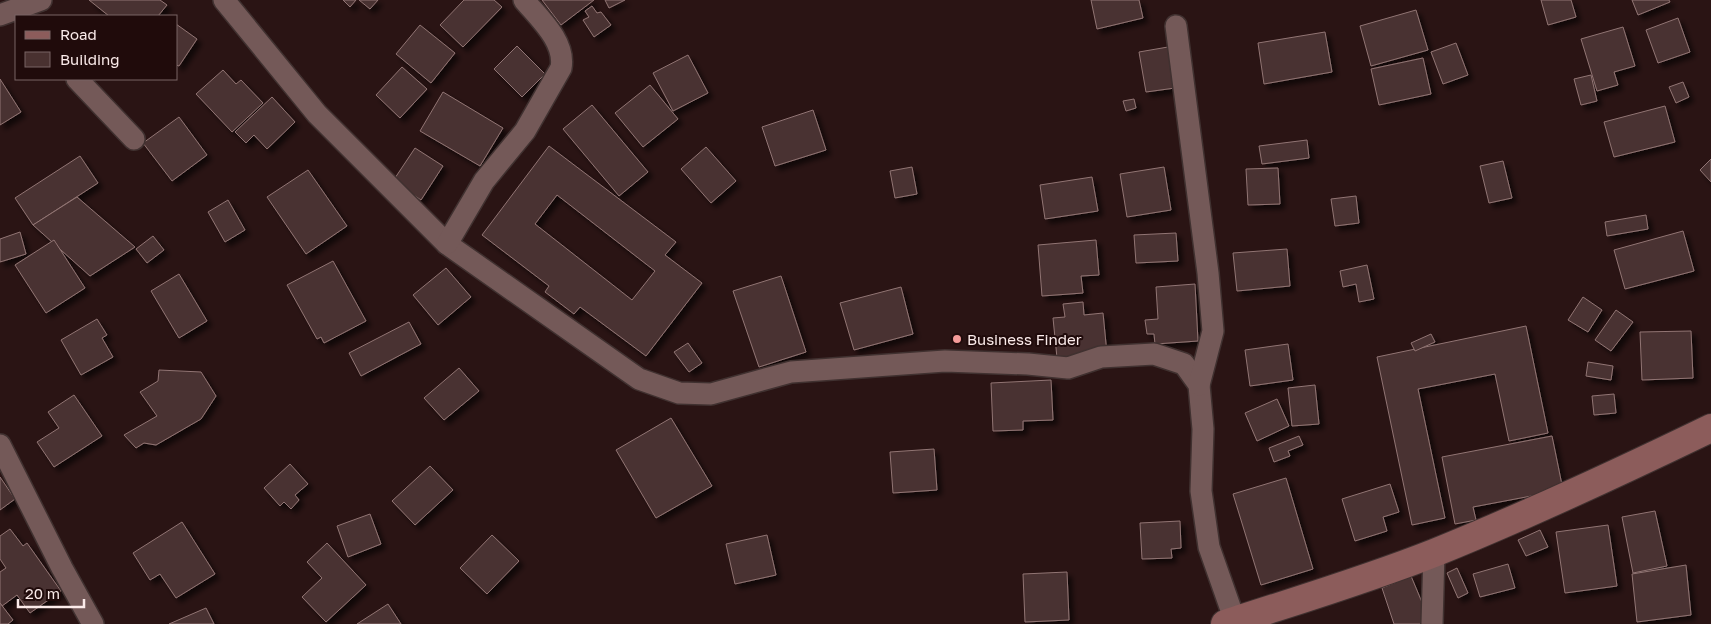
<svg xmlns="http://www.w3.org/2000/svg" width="1711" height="624" font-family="'Golos Text',sans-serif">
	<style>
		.building { fill: #493130; stroke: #917574; fill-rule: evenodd; filter: url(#shadow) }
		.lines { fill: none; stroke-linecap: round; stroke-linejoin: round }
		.street-casing { stroke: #403130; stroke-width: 24 }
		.secondary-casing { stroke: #403130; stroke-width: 30 }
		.street { stroke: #745958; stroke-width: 21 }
		.secondary { stroke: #8c5c5b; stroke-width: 28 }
		.poi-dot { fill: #f59b99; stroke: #200b0b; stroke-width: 2 }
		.labels { text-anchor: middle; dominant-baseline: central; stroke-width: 4; stroke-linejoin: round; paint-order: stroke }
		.poi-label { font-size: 15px; fill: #fbebea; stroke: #200b0b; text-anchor: start }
	</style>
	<defs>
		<filter id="shadow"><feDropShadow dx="4.5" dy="4.5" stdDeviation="2.5" flood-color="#0009"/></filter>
	</defs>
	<rect width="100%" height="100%" fill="#2a1414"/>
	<g class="building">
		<path d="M89 0H160L167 5 158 16H109Z"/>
		<path d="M343 0H356L350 7Z"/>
		<path d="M359 0H378L370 9Z"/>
		<path d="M464 0H494L502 7 463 47 440 25Z"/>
		<path d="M542 0H594L561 25Z"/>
		<path d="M605 0H625L609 8Z"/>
		<path d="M1091 0H1139L1143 18 1097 29Z"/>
		<path d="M1541 0H1571L1576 17 1548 25Z"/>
		<path d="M1632 0H1669L1670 2 1638 15Z"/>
		<path d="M592 6 597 13 601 12 611 25 594 37 583 20 589 17 585 11Z"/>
		<path d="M1416 10 1428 50 1371 66 1360 26Z"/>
		<path d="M1678 18 1690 52 1658 63 1646 30Z"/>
		<path d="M176 24 197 39 179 66 176 65Z"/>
		<path d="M420 25 455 53 431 83 396 54Z"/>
		<path d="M1623 27 1635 66 1614 72 1618 85 1597 91 1581 39Z"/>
		<path d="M1325 32 1332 72 1264 84 1258 43Z"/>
		<path d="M1456 43 1468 75 1443 84 1431 52Z"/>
		<path d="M517 46 545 74 522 97 494 69Z"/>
		<path d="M1168 47 1175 88 1146 92 1139 52Z"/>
		<path d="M688 55 708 93 673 111 653 73Z"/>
		<path d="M1423 58 1431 94 1379 105 1371 69Z"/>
		<path d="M402 67 427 89 400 118 376 95Z"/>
		<path d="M223 70 236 84 241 80 263 103 232 132 196 94Z"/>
		<path d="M1591 75 1597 101 1581 105 1574 79Z"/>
		<path d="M0 79 21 112 0 125Z"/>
		<path d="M1683 82 1689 97 1676 103 1669 87Z"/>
		<path d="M650 85 678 119 643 147 615 113Z"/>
		<path d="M443 92 503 128 480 166 420 131Z"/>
		<path d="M272 97 295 122 267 149 254 135 246 143 235 132Z"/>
		<path d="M1134 99 1136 108 1126 111 1123 101Z"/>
		<path d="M592 105 648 172 619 196 563 129Z"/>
		<path d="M1665 106 1675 142 1614 157 1604 122Z"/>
		<path d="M813 110 826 150 775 166 762 127Z"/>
		<path d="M179 117 207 155 172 181 143 143Z"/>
		<path d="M1307 140 1309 158 1262 164 1259 146Z"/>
		<path d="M549 146 676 242 665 255 702 283 646 356 580 307 574 314 545 292 549 286 482 235ZM557 195 655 271 632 300 535 224Z"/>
		<path d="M706 147 736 181 711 203 681 169Z"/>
		<path d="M415 148 443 166 421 200 393 181Z"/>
		<path d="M80 156 98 183 33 225 15 198Z"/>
		<path d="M1711 159V182L1700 170Z"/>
		<path d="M1503 161 1512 198 1489 203 1480 166Z"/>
		<path d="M912 167 917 194 895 198 890 171Z"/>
		<path d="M1164 167 1171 210 1127 217 1120 174Z"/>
		<path d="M1278 168 1280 204 1248 205 1246 169Z"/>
		<path d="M308 170 347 226 306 254 267 197Z"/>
		<path d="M1092 177 1098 211 1045 219 1040 185Z"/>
		<path d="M1356 196 1359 223 1335 226 1331 199Z"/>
		<path d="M77 197 135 247 90 276 33 225Z"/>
		<path d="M228 200 245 230 225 242 208 212Z"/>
		<path d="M1646 215 1648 229 1607 236 1605 222Z"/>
		<path d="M1683 231 1694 271 1625 289 1614 250Z"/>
		<path d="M20 232 26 254 0 262V239Z"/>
		<path d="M1176 233 1178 261 1136 263 1134 235Z"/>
		<path d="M153 236 164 250 147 263 136 249Z"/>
		<path d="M54 240 85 288 46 313 15 265Z"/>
		<path d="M1096 240 1099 275 1081 276 1083 293 1042 296 1038 245Z"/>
		<path d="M1287 249 1290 286 1237 291 1233 253Z"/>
		<path d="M333 261 366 321 324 343 321 337 317 339 287 285Z"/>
		<path d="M1367 265 1374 299 1359 302 1356 284 1343 287 1340 271Z"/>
		<path d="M446 268 471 297 438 325 413 295Z"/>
		<path d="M179 274 207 321 179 338 151 291Z"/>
		<path d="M781 276 806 352 759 367 733 291Z"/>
		<path d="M1195 284 1198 341 1155 344 1154 334H1147L1145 320 1158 319 1156 287Z"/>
		<path d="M901 287 913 334 854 350 840 303Z"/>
		<path d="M1583 297 1602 310 1588 332 1568 320Z"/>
		<path d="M1083 302 1084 315 1103 313 1107 354 1057 358 1053 318 1065 317 1063 304Z"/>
		<path d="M1616 310 1633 322 1611 351 1595 340Z"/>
		<path d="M97 319 107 335 102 338 113 357 81 375 61 340Z"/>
		<path d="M409 322 421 344 361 376 349 353Z"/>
		<path d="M1526 326 1548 433 1509 441 1495 374 1418 389 1445 518 1412 525 1377 357Z"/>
		<path d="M1691 331 1693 378 1642 380 1640 332Z"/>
		<path d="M1431 334 1435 342 1415 351 1411 343Z"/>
		<path d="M688 343 702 363 689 372 674 352Z"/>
		<path d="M1288 344 1293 380 1250 386 1245 350Z"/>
		<path d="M1588 362 1613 366 1611 380 1586 376Z"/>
		<path d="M459 368 479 391 444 420 424 398Z"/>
		<path d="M159 370 201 372 216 396 201 419 156 445 144 443 136 448 124 435 157 416 140 392 158 381Z"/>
		<path d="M1051 380 1053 420 1023 421V430L993 431 991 383Z"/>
		<path d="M1315 385 1319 424 1292 426 1288 388Z"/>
		<path d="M1614 394 1616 413 1594 415 1592 396Z"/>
		<path d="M74 395 102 436 54 467 37 442 59 428 48 412Z"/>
		<path d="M1277 399 1289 426 1257 441 1245 413Z"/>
		<path d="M671 418 712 486 656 518 616 450Z"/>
		<path d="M1299 436 1303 445 1288 451 1290 456 1274 462 1269 448Z"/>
		<path d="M1552 436 1563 490 1473 507 1476 520 1455 524 1442 457Z"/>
		<path d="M934 449 937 490 893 493 890 452Z"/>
		<path d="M290 464 308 484 295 495 299 500 291 509 284 502 280 506 264 488Z"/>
		<path d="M430 466 453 490 415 525 392 501Z"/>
		<path d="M0 477 15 499 0 510Z"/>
		<path d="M1286 478 1313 569 1261 585 1233 494Z"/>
		<path d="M1390 484 1399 512 1383 517 1387 531 1355 541 1342 499Z"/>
		<path d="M1655 511 1667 566 1633 573 1622 517Z"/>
		<path d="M370 514 381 544 348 557 337 526Z"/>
		<path d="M1180 521 1181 548 1171 549 1172 558 1142 559 1140 523Z"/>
		<path d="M182 522 215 574 176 598 160 574 150 580 133 553Z"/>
		<path d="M1608 525 1617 586 1565 593 1556 532Z"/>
		<path d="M10 529 23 546 27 543 61 591 30 613 17 595 2 606 0 603V572L6 568 0 559V536Z"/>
		<path d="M1540 530 1548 547 1526 556 1518 540Z"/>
		<path d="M492 535 519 561 487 594 460 568Z"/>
		<path d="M767 535 776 575 735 584 726 544Z"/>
		<path d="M327 543 366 585 326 622 302 597 322 578 307 562Z"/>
		<path d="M1508 564 1515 588 1480 597 1473 574Z"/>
		<path d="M1686 565 1691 615 1637 622 1632 574Z"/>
		<path d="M1457 568 1468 593 1458 598 1447 573Z"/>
		<path d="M1067 572 1069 620 1025 622 1023 574Z"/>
		<path d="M1411 576 1431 624H1394L1382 588Z"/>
		<path d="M0 603 13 620 8 624H0Z"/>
		<path d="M388 604 401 624H357Z"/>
		<path d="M206 608 214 624H169Z"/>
	</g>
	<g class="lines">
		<defs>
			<g id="street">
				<path d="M224 0 317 114 447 244 639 379 679 393 711 394 791 372 945 361 1028 364 1068 368 1101 357 1154 354 1184 364 1199 385 1203 429 1201 491 1209 547 1235 621"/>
				<path d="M0 15 41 0"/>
				<path d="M1176 26 1208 273 1213 331 1199 385"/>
				<path d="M77 79 134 139"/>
				<path d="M447 244 484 181 525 131 561 68C566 42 539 18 524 0"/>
				<path d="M0 445 62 568 93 624"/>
				<path d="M1432 624 1434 553"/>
			</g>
			<path id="secondary" d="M1225 624C1295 601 1366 580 1434 553 1528 515 1620 472 1711 428"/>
		</defs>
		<use href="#street" class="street-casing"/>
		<use href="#secondary" class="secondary-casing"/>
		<use href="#street" class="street"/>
		<use href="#secondary" class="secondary"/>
	</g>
	<circle class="poi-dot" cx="957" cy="339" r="5"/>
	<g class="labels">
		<g class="poi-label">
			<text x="967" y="339">Business Finder</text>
		</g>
	</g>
	<rect x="15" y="15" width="162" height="65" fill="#200b0b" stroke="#786564"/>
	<rect x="25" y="31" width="25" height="8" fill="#8c5c5b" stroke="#786564"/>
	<text x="60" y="40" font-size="15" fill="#fbebea">Road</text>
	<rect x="25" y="52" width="25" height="15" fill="#493130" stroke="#786564"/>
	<text x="60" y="65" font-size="15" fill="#fbebea">Building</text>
	<path d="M18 599v8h66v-8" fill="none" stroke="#fbebea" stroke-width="2.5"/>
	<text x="25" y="599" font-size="15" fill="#fbebea" stroke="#200b0b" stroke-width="4" paint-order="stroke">20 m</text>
</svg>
